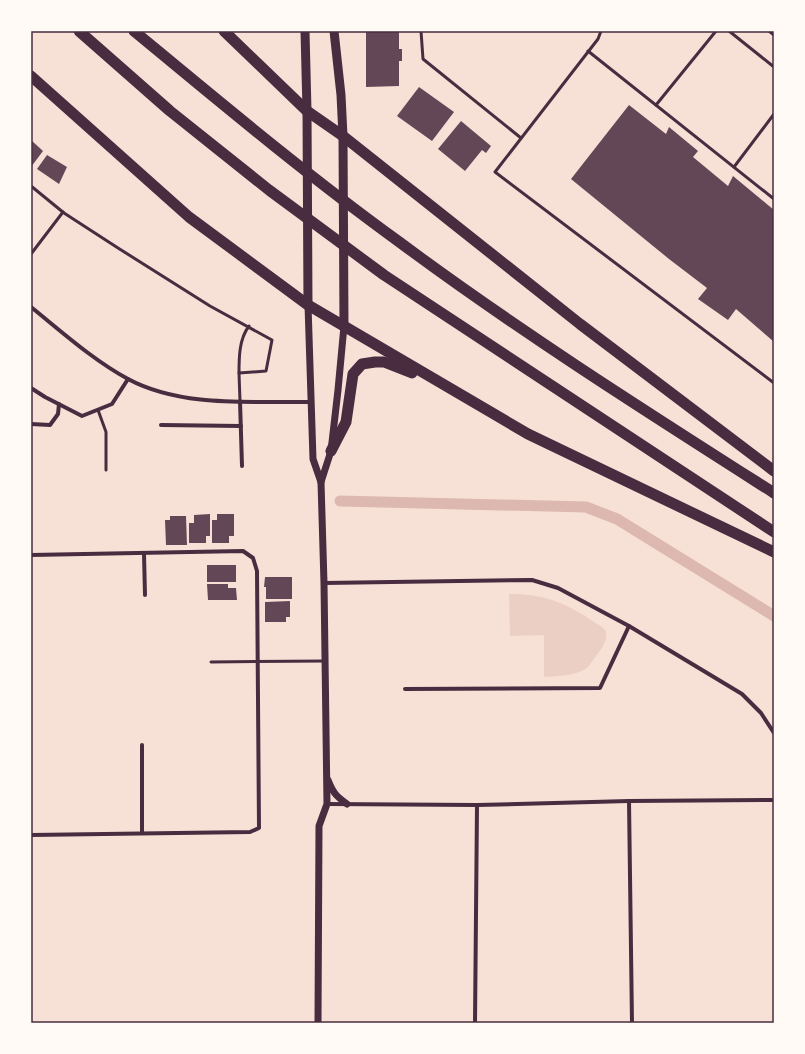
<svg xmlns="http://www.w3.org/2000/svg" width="805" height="1054" font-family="Poppins,sans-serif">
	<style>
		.green { fill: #ebcfc5 }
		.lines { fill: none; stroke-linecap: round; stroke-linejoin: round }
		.canal { stroke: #dcb8b0; stroke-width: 11 }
		.building { fill: #644757 }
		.service { stroke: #4a2c40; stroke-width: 3 }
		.minor { stroke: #4a2c40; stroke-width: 4 }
		.tertiary { stroke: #4a2c40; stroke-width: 7 }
		.primary { stroke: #4a2c40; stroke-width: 9 }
		.motorway { stroke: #4a2c40; stroke-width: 11 }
		.neatline { fill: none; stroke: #4a2c40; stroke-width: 1.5 }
	</style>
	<rect width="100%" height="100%" fill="#f7e1d7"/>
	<path class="green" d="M509 594C540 594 559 600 585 616 592 621 599 624 605 630 611 641 595 656 589 666 579 676 558 676 544 677V635L510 636Z"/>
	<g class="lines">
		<path class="canal" d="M340 501 586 507 617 519 774 616"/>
	</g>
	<g class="building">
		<path d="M366 31H399V49H402V61H399V86L366 87Z"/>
		<path d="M419 87 454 112 432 141 397 116Z"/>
		<path d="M629 105 666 134 669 127 698 151 693 157 728 186 733 176 774 210V342L736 309 728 320 698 299 707 288 669 259 571 179Z"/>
		<path d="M461 121 491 146 486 153 482 150 465 171 438 149Z"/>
		<path d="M31 140 43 151 31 167Z"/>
		<path d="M47 155 67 167 59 184 37 169Z"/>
		<path d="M210 514V536H206V543H189V523H194V515Z"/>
		<path d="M217 514H234V536H229V543H212V520H217Z"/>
		<path d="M170 516H186L187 545H166L165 520H170Z"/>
		<rect x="207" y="565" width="29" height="17"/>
		<path d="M265 577H292V599H266V587H264Z"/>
		<path d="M207 584H228V588H236L237 600H208Z"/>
		<path d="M290 601V617H286V622H265V602Z"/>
	</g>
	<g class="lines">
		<g class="service">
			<path d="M421 31 423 59 521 138"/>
			<path d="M601 31 598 39 495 172 774 383"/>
			<path d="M729 31 774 67"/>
			<path d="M769 31 774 35"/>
			<path d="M588 51 774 199"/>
			<path d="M656 105 716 31"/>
			<path d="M734 167 774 114"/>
			<path d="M31 186 64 213 118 248 210 306 272 340 266 371 239 373C239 358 239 339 249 326"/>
			<path d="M31 254 63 212"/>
			<path d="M239 373 240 401"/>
			<path d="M98 410 106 432V470"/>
			<path d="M211 662 325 661"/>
		</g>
		<g class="minor">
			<path d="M31 307C62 332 93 360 128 379 182 408 252 401 311 402"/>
			<path d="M31 388 45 397 82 416 112 404 128 379"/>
			<path d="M240 401 242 466"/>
			<path d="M31 424 50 425 58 414 59 404"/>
			<path d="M161 425 241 426"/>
			<path d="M144 554 145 595"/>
			<path d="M31 555 243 551 253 558 257 571 259 828 250 832 31 835"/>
			<path d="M324 583 532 580 558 588 629 626 742 694 761 713 774 733"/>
			<path d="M405 689 600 688 629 626"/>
			<path d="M142 745V833"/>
			<path d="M629 801 632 1023"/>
			<path d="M327 804 477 805 629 801 774 800"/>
			<path d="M475 1023 477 805"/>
		</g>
		<g class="tertiary">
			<path d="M308 305 313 459 321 482 324 583 327 804 319 826 318 1023"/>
			<path d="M321 482 331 451 338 390 344 326"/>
			<path d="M328 780C333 793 336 796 347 804"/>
		</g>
		<g class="primary">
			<path d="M305 31 307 111 308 305"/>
			<path d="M334 31 341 95 343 136 344 326"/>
		</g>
		<g class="motorway">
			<path d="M79 31 170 111 269 190 384 275 774 532"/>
			<path d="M134 31C221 103 307 175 398 241 519 331 647 412 774 493"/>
			<path d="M224 31 307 111 343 136 580 324 774 471"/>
			<path d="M31 76 189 217 308 305 528 434 774 552"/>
			<path d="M331 451 346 422 353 374 362 364 375 362H384L412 373"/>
		</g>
	</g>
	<rect width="805" height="1054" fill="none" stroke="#fffaf5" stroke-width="64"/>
	<rect x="32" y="32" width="741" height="990" class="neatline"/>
</svg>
